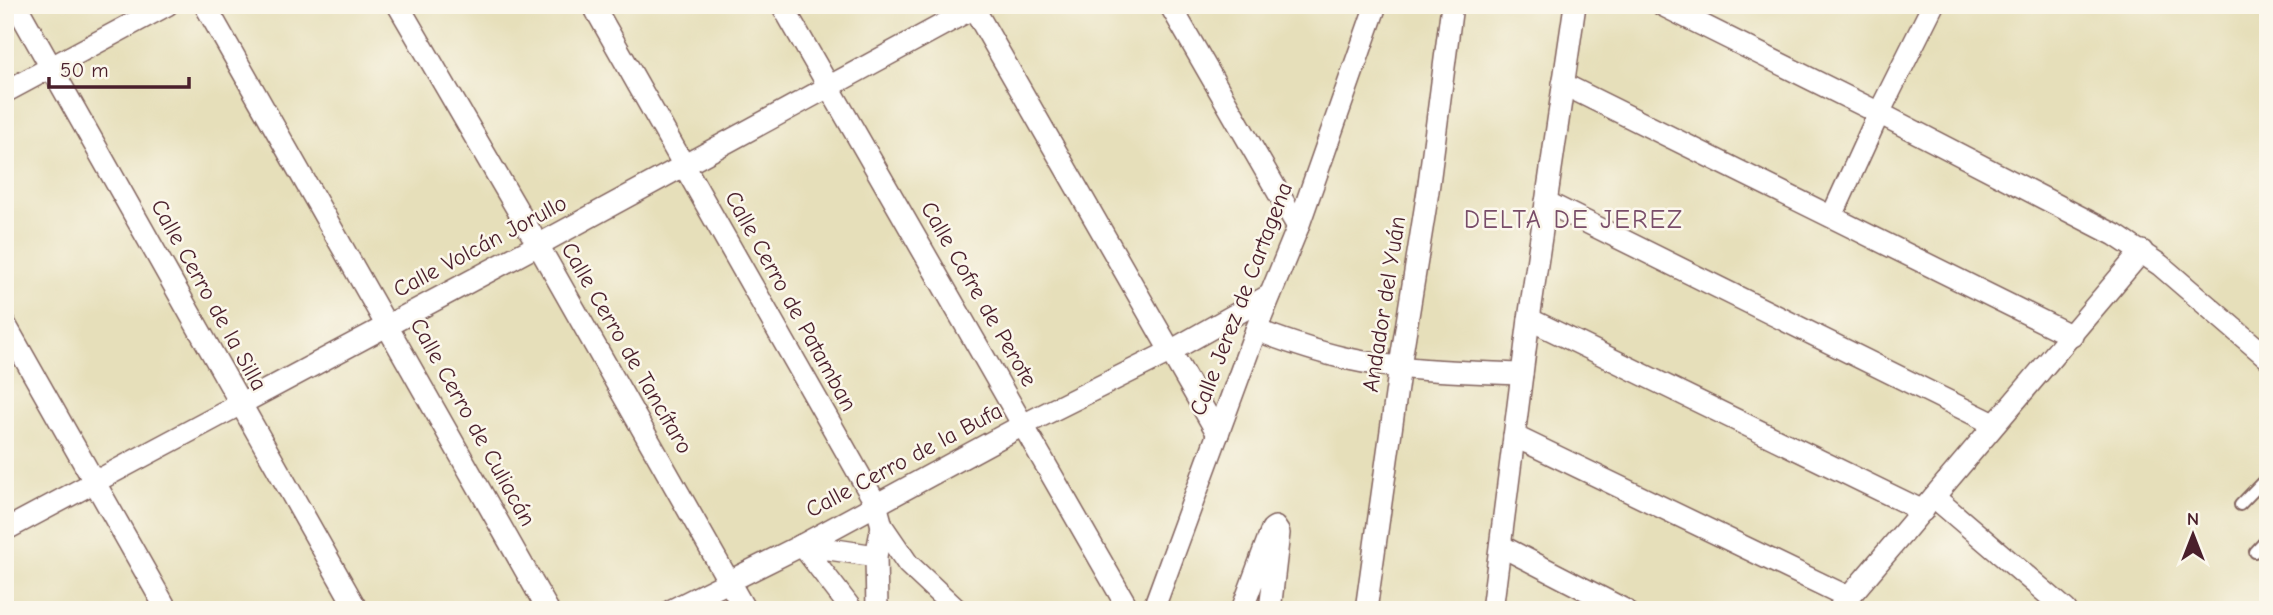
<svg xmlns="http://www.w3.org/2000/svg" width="2273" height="615" font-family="'Comic Neue',sans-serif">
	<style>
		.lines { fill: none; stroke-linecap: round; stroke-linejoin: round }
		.lane-casing { stroke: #81625d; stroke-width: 14 }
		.street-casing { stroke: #81625d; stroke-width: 24 }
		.lane { stroke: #fff; stroke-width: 10 }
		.street { stroke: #fff; stroke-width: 21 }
		.labels { text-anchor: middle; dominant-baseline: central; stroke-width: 5; stroke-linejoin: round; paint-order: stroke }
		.street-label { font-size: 23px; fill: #4a1f2b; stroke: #fbf7ec }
		.quarter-label { font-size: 26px; letter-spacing: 2px; fill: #794d69; stroke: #fbf7ec }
	</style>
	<rect width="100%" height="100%" fill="#fbf7ec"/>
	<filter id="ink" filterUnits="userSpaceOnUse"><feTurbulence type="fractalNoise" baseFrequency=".0143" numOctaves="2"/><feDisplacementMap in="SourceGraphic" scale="14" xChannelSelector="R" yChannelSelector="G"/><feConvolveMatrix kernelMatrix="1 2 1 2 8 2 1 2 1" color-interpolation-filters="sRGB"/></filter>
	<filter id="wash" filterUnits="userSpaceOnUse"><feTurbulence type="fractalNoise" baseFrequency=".00686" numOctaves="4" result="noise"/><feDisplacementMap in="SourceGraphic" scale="28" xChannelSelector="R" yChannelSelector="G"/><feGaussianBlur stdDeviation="1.57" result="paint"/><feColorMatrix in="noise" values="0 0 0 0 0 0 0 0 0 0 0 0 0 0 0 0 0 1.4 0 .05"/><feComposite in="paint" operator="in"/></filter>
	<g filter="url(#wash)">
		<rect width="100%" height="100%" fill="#e6dfba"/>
	</g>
	<g filter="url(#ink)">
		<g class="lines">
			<defs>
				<g id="lane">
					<path d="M2240 505 2268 476"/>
					<path d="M2255 552 2268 538"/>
				</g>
				<g id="street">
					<path d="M16 5 357 610"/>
					<path d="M205 5 548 610"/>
					<path d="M398 5 538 245 745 610"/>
					<path d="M593 5 876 504 882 526 908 564 957 610"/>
					<path d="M782 5 1129 610"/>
					<path d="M972 5 1218 434"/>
					<path d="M1170 5 1298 227"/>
					<path d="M1662 5 1879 113 2115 235 2160 265 2268 358"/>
					<path d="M1563 84 2072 336"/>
					<path d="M5 92 167 5"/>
					<path d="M1546 202 1994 424"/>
					<path d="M1832 216 1879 113 1933 5"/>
					<path d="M1529 319 1923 511"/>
					<path d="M5 324 167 610"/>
					<path d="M1256 330C1285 341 1314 351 1344 358 1401 371 1463 372 1522 374"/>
					<path d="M1514 436 1848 597"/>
					<path d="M1934 497 2066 610"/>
					<path d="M5 530 538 245 979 5"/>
					<path d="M802 545 852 610"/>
					<path d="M802 545 876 556"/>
					<path d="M1501 546 1625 610"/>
					<path d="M672 610 802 545 1023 425 1169 352 1270 295"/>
					<path d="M877 610 876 556 882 526"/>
					<path d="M1153 610 1256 330 1298 227 1376 5"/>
					<path d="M1242 610 1269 537 1272 529 1275 527 1279 533 1270 610"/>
					<path d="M1366 610 1400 366 1428 191 1452 5"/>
					<path d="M1492 610 1529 319 1575 5"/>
					<path d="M1838 610 2142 251"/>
				</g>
			</defs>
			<use href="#lane" class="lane-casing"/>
			<use href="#street" class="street-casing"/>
			<use href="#lane" class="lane"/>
			<use href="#street" class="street"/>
		</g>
	</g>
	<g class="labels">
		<g class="street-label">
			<text transform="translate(480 246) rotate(-28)">Calle Volcán Jorullo</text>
			<text transform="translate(979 294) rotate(60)">Calle Cofre de Perote</text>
			<text transform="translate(209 295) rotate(61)">Calle Cerro de la Silla</text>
			<text transform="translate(1241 299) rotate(-69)">Calle Jerez de Cartagena</text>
			<text transform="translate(791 301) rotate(61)">Calle Cerro de Patamban</text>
			<text transform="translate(1384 304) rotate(-81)">Andador del Yuán</text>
			<text transform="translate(627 348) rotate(60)">Calle Cerro de Tancítaro</text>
			<text transform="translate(473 422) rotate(61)">Calle Cerro de Culiacán</text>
			<text transform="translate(904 460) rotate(-28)">Calle Cerro de la Bufa</text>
		</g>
		<g class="quarter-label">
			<text x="1574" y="220">DELTA DE JEREZ</text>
		</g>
	</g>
	<rect width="2273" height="615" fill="none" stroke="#fbf7ec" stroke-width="28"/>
	<g transform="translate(2193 535)" stroke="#fbf7ec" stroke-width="5" paint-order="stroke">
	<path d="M0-5L12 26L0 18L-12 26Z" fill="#4a1f2b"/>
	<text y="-10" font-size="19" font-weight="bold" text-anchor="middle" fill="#4a1f2b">N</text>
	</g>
	<path d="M49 77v10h140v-10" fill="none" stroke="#4a1f2b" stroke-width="3.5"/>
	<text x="60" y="77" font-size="21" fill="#4a1f2b" stroke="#fbf7ec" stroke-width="5" paint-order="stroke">50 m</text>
</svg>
